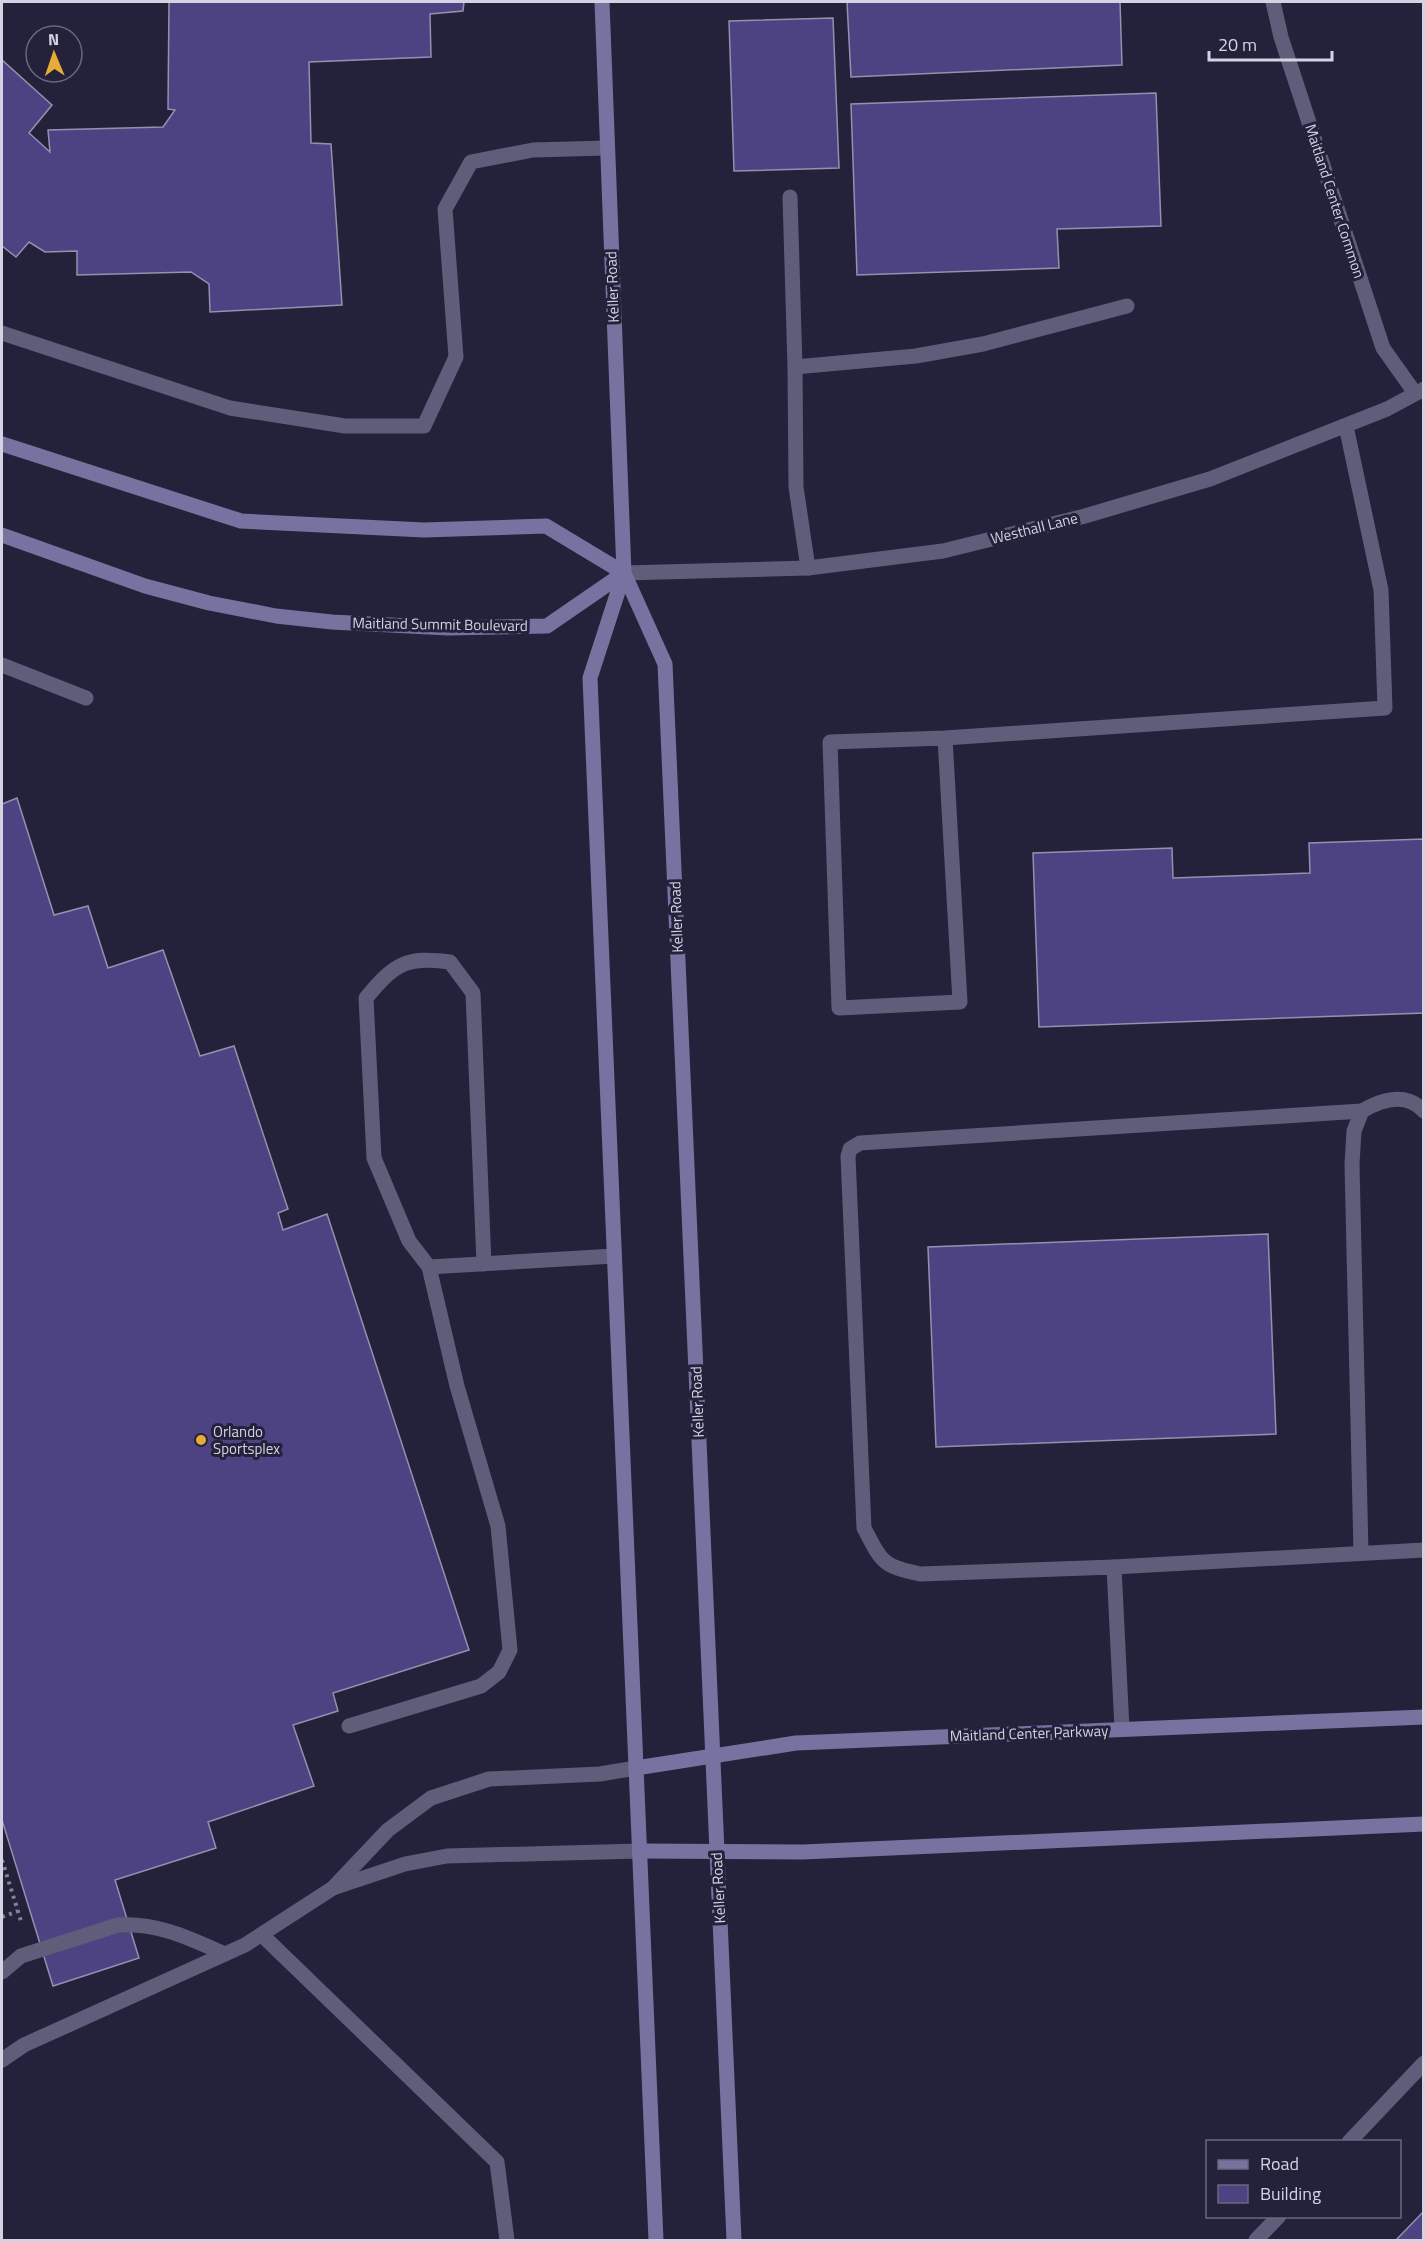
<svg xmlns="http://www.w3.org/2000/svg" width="1425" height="2242" font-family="'Titillium Web',sans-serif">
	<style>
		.building { fill: #4d4383; stroke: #9391af; stroke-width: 1.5 }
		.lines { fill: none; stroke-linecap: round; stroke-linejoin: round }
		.path { stroke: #848296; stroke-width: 4; stroke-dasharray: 3 4.5; stroke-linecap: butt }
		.lane { stroke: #5f5d7a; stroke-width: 15 }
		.street { stroke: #5f5d7a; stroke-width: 15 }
		.secondary { stroke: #7773a0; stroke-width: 15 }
		.poi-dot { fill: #e9ab38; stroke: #24213a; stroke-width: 2 }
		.labels { text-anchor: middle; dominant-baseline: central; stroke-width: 6; stroke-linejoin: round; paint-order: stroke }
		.street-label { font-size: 15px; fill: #d4d3e3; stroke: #24213a }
		.poi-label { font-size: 15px; fill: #d4d3e3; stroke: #24213a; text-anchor: start }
	</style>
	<rect width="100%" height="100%" fill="#24213a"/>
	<g class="building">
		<path d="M169 2H464L463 11 430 14 431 57 309 62 311 143 331 144 342 305 210 312 209 284 191 272 77 275V251L45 252 29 242 16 257 2 246V60L52 105 29 133 50 152 48 130 163 127 175 110 168 109Z"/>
		<path d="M847 2H1120L1122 65 851 77Z"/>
		<path d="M833 18 839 168 734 171 729 21Z"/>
		<path d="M1156 93 1161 226 1057 229 1059 268 857 275 851 104Z"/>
		<path d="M17 798 54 915 88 906 108 968 163 950 200 1056 234 1046 288 1209 278 1213 283 1230 327 1214 469 1650 333 1693 338 1711 293 1725 314 1786 208 1822 216 1848 115 1880 139 1958 53 1986 2 1820V804Z"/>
		<path d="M1424 839V1013L1039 1027 1033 853 1172 848 1173 878 1310 873 1309 843Z"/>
		<path d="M1268 1234 1276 1434 936 1447 928 1247Z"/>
		<path d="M1424 2211V2240H1396Z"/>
	</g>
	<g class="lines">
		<g class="path">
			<path d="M2 1860 21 1921"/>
			<path d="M2 1917 18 1911"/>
		</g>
		<g class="lane">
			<path d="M790 197 795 367"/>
			<path d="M2 333 230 408 345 426H424L456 357 445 209 471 162 533 150 607 148"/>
			<path d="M808 568 796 487 795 367 916 356 983 344 1127 306"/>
			<path d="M2 665 86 698"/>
			<path d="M945 738 830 742 839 1008 960 1002 945 738 1385 708 1381 590 1346 426"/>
			<path d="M484 1264 473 993 450 962C406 956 394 964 366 998L374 1158 409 1241 429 1267 614 1256"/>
			<path d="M1361 1553 1352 1164 1354 1131 1362 1111C1382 1099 1406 1092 1424 1111"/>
			<path d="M1114 1567 1424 1550"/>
			<path d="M349 1726 481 1686 499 1672 510 1650 498 1526 457 1386 429 1267"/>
			<path d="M1122 1729 1114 1567 920 1574C883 1566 882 1563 864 1528L848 1156 850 1149 860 1143 1362 1111"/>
			<path d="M336 1887 405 1864 447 1856 640 1851"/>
			<path d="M262 1935 497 2162 507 2240"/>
			<path d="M2 1972 21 1956 118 1925C157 1922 191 1939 225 1954"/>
			<path d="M2 2060 24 2045 245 1945 333 1888 388 1830 431 1798 489 1779 600 1774 636 1768"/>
			<path d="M1349 2142 1424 2063"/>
			<path d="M1256 2240 1279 2216"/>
		</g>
		<g class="street">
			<path d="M1273 2 1281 37 1383 348 1415 393"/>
			<path d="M624 573 808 568 943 551 1085 516 1210 479 1387 409 1424 389"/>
		</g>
		<g class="secondary">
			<path d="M602 2 624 573 590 678 656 2240"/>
			<path d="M2 444 241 521 424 530 546 526 624 573"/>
			<path d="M2 535 145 586 209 603 276 616 332 622 448 628 547 626 624 573"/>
			<path d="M624 573 665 664 734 2240"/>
			<path d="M636 1768 796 1743 1424 1717"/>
			<path d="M640 1851 803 1852 1424 1824"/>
		</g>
	</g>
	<circle class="poi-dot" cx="201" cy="1440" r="6"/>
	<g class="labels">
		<g class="street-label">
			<text transform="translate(1335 201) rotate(72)">Maitland Center Common</text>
			<text transform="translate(612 287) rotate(-92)">Keller Road</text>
			<text transform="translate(1034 528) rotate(-14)">Westhall Lane</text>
			<text transform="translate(440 624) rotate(1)">Maitland Summit Boulevard</text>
			<text transform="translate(676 917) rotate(-92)">Keller Road</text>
			<text transform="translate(697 1402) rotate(-92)">Keller Road</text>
			<text transform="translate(1029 1733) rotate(-2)">Maitland Center Parkway</text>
			<text transform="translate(718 1888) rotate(-93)">Keller Road</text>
		</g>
		<g class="poi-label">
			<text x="213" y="1431">Orlando<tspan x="213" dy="17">Sportsplex</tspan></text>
		</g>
	</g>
	<rect width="1425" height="2242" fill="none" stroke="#d4d3e3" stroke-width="6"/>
	<rect x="1206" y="2140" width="195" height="78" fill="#24213a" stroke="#6a687e" stroke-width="1.5"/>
	<rect x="1218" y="2160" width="30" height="9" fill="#7773a0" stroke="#6a687e" stroke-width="1.5"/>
	<text x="1260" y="2170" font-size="18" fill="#d4d3e3">Road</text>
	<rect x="1218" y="2185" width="30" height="18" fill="#4d4383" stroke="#6a687e" stroke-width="1.5"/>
	<text x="1260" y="2200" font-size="18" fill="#d4d3e3">Building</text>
	<g transform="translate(54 54) rotate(358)"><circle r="28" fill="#24213a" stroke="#6a687e" stroke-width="1.5"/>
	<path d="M0-4.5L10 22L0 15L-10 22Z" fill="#e9ab38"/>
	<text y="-9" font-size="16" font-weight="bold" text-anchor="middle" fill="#d4d3e3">N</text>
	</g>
	<path d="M1209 51v9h123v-9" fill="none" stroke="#d4d3e3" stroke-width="3"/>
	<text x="1218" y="51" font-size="18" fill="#d4d3e3" stroke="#24213a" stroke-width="4.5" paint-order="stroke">20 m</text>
</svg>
